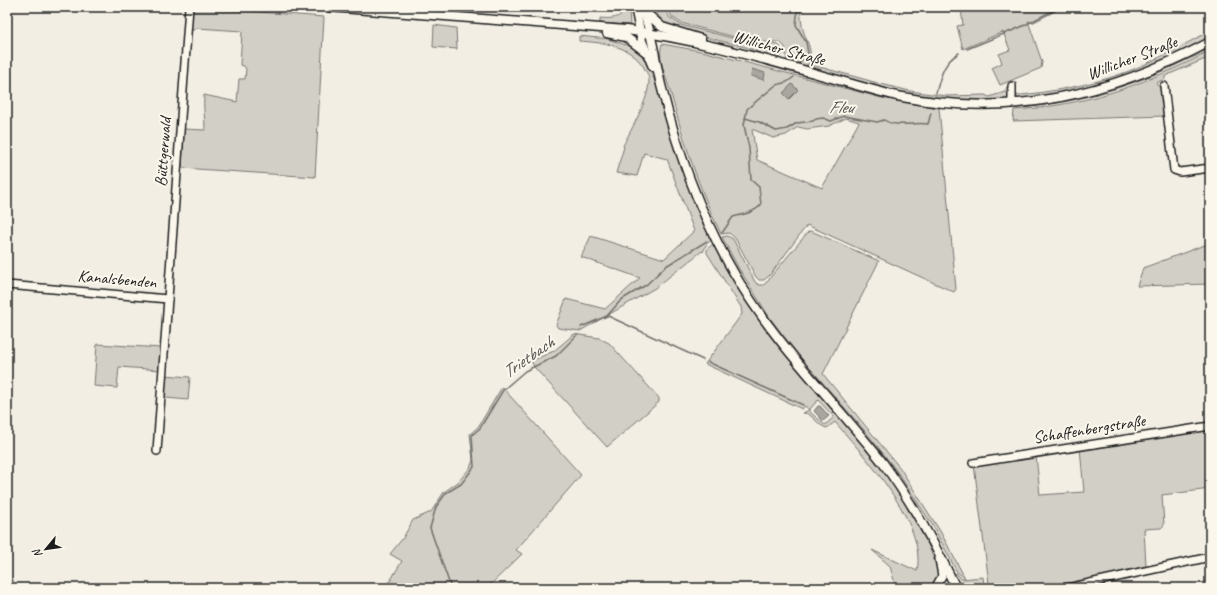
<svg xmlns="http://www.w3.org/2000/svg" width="1217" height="595" font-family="Caveat,sans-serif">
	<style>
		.green { fill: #d2cfc6; stroke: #777671; fill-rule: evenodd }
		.water { fill: #a9a6a0; stroke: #716f6b }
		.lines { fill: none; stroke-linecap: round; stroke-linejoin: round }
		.stream { stroke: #716f6b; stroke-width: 1.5 }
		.minor-casing { stroke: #1c1c1c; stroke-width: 10 }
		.major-casing { stroke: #1c1c1c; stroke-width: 11 }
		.minor { stroke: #fbf7ec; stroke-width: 7 }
		.major { stroke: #fbf7ec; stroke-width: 8 }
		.labels { text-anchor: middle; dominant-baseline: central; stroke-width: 4; stroke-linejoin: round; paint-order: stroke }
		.street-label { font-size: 17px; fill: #1c1c1c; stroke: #fbf7ec }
		.water-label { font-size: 18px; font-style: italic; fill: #545351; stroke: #fbf7ec }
	</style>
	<rect width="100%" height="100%" fill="#f2eee4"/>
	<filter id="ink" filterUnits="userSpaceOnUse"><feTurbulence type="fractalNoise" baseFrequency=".025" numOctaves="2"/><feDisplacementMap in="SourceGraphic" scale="8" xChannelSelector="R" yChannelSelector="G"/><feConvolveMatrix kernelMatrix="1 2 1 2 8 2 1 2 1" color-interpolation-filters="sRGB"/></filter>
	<g filter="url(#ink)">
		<g class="green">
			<path d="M193 7 324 17 315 177 182 168 184 129 205 130C205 118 203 107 204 95L237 102 239 79H245L246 69 244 66 240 65 242 31 197 28 191 31Z"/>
			<path d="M625 7H629L630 25 600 23V18C610 19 623 19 625 7Z"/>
			<path d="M651 7H664L670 18 681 25 756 44H773L780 46 783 54 778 58H774L745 47 681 31 659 24 662 20Z"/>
			<path d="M667 7H800C801 15 801 25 804 33 809 47 812 48 809 64L885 85 910 91 946 96 985 95 989 97 1005 92 1007 87 1009 88V99L1008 101 942 99 908 94 819 71 809 68V64L804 66 787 61 785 47 780 42H754L681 23 672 17Z"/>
			<path d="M953 7H1063L1032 23 1028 21 1042 62 1041 68 1000 85 992 68 1002 63 999 54 1010 50 1003 32 963 49 957 26 963 25 961 9H955Z"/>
			<path d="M434 25 456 28 457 49 433 47Z"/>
			<path d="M1210 31V37C1175 55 1140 73 1103 85 1079 92 1040 98 1015 99L1013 96C1050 92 1086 86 1121 74 1152 63 1181 46 1210 31Z"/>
			<path d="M579 36 608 39 629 46 633 44C654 67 660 98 670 128 682 166 694 204 711 240L706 245 703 252 702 251 655 288 580 331 558 328 556 325 566 299 605 309 640 278 581 257 591 236 664 259 694 231 667 159 644 153 637 176 616 173 624 147 623 146C631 129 649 100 649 80 649 75 645 70 643 66 628 44 603 43 579 41Z"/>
			<path d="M662 44 706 52 882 98 939 108 956 289 954 292 807 225 770 275 764 280H759L756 277 735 238 729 233 721 234C699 189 684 142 671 94 667 79 657 59 662 44ZM846 118 859 122 822 188 757 160 752 129 773 138 786 135 798 127 807 129 829 126Z"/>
			<path d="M1210 49C1207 54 1195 56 1189 59 1134 86 1076 104 1015 108L1016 106C1056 102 1095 95 1134 82 1160 72 1184 58 1210 49Z"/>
			<path d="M1210 52V57L1165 76V79L1156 83 1163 92 1166 116 1013 121 1014 110C1062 107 1109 96 1154 77 1173 70 1191 60 1210 52Z"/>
			<path d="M811 231 879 261 823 374 900 468 940 531 965 578 957 572 933 526 896 470 866 432 801 358 770 318 738 267 722 237 727 236 733 239 755 282 759 285H764L808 232Z"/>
			<path d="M1210 243V284L1137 286 1143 268Z"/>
			<path d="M713 244 745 300 769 333 867 449 897 490 928 544 939 573V579L932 588H896L890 566 872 550 917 571C927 523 864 456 835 422L827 428C817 426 813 413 803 413L809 410 805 406 802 409 705 364 742 314 741 307 707 253V249ZM818 400 834 417 825 425 810 412V409Z"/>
			<path d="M574 334 599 338 609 343 659 398V402L607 447 535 368 531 361 554 351Z"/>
			<path d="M97 344 162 348 161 370 119 367 117 388 94 386Z"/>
			<path d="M164 375 190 377 188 400 166 398 163 395Z"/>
			<path d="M502 387 581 475 516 550 522 554 487 588H386L402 561 390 554 403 538 413 520 431 512 444 492 458 482 470 468 473 460 470 434 478 427Z"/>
			<path d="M1210 427V489L1162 495 1164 525 1161 528 1144 529 1146 566 1074 584 993 587 989 584 974 465 1036 455 1040 495 1084 492 1080 448Z"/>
			<path d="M956 573 962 579 983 577 984 584 982 586C970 586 961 587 954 575Z"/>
		</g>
		<g class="water">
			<path d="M752 69 765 73 764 80 751 76Z"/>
			<path d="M792 84 798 90 789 99 783 93Z"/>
			<path d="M818 406H820L829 416 823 421 814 411Z"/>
		</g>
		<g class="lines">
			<g class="stream">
				<path d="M798 7 796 25 806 42 808 53 798 64"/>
				<path d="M967 49 1021 27 1060 7"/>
				<path d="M936 93C941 75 943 63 959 53"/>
				<path d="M745 118 759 122 776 131 787 129 797 123 813 121 816 119 823 118 831 121 844 116 877 122 884 120C896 128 913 122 928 124L931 113"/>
				<path d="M722 233 733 217C743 214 754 213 761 205L759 187 751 180 749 148 744 125 747 109 776 85 787 82 794 77"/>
				<path d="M608 316 703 360"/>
				<path d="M581 327 607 316 621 300 646 285 666 266 707 241"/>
				<path d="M708 362 803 405"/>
				<path d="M451 588 430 528 436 507 446 493 461 484 474 467 472 435 480 428 503 390 525 371 556 356 576 336"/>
			</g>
			<defs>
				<g id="minor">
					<path d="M1164 86 1174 170 1180 172 1210 168"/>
					<path d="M1012 103V86"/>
					<path d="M7 285 168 299"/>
					<path d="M157 451 189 7"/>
					<path d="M973 463 1210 426"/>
					<path d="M935 588 942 576 939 559"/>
					<path d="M1067 588 1210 557"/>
				</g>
				<g id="major">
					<path d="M329 7 626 30C689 38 749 55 810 72 839 80 868 89 897 96 1010 119 1110 95 1210 42"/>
					<path d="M635 7 642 41 653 67"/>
					<path d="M641 7C652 31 655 60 661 85 677 150 700 215 734 273 775 345 833 399 883 463 912 502 935 544 956 588"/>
					<path d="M645 12 662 27 701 39"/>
					<path d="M607 33 626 37 646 52"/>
				</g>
			</defs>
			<use href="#minor" class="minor-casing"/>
			<use href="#major" class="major-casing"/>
			<use href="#minor" class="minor"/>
			<use href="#major" class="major"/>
		</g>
	</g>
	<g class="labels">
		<g class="street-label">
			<text transform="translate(779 48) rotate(15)">Willicher Straße</text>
			<text transform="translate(1132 58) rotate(-21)">Willicher Straße</text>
			<text transform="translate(163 152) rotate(-86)">Büttgerwald</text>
			<text transform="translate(117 279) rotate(5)">Kanalsbenden</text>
			<text transform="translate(1089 429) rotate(-9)">Schaffenbergstraße</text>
		</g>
		<g class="water-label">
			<text transform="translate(841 107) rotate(1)">Fleu</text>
			<text transform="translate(528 357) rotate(-35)">Trietbach</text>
		</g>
	</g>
	<rect width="1217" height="595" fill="none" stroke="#fbf7ec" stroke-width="24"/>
	<rect x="12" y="12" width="1193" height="571" fill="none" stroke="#1c1c1c" stroke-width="1.5" filter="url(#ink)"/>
	<g transform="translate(46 549) rotate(241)" stroke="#fbf7ec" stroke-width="3" paint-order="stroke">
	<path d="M0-3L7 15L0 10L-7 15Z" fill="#1c1c1c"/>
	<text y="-6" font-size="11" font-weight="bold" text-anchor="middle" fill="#1c1c1c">N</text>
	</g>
</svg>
